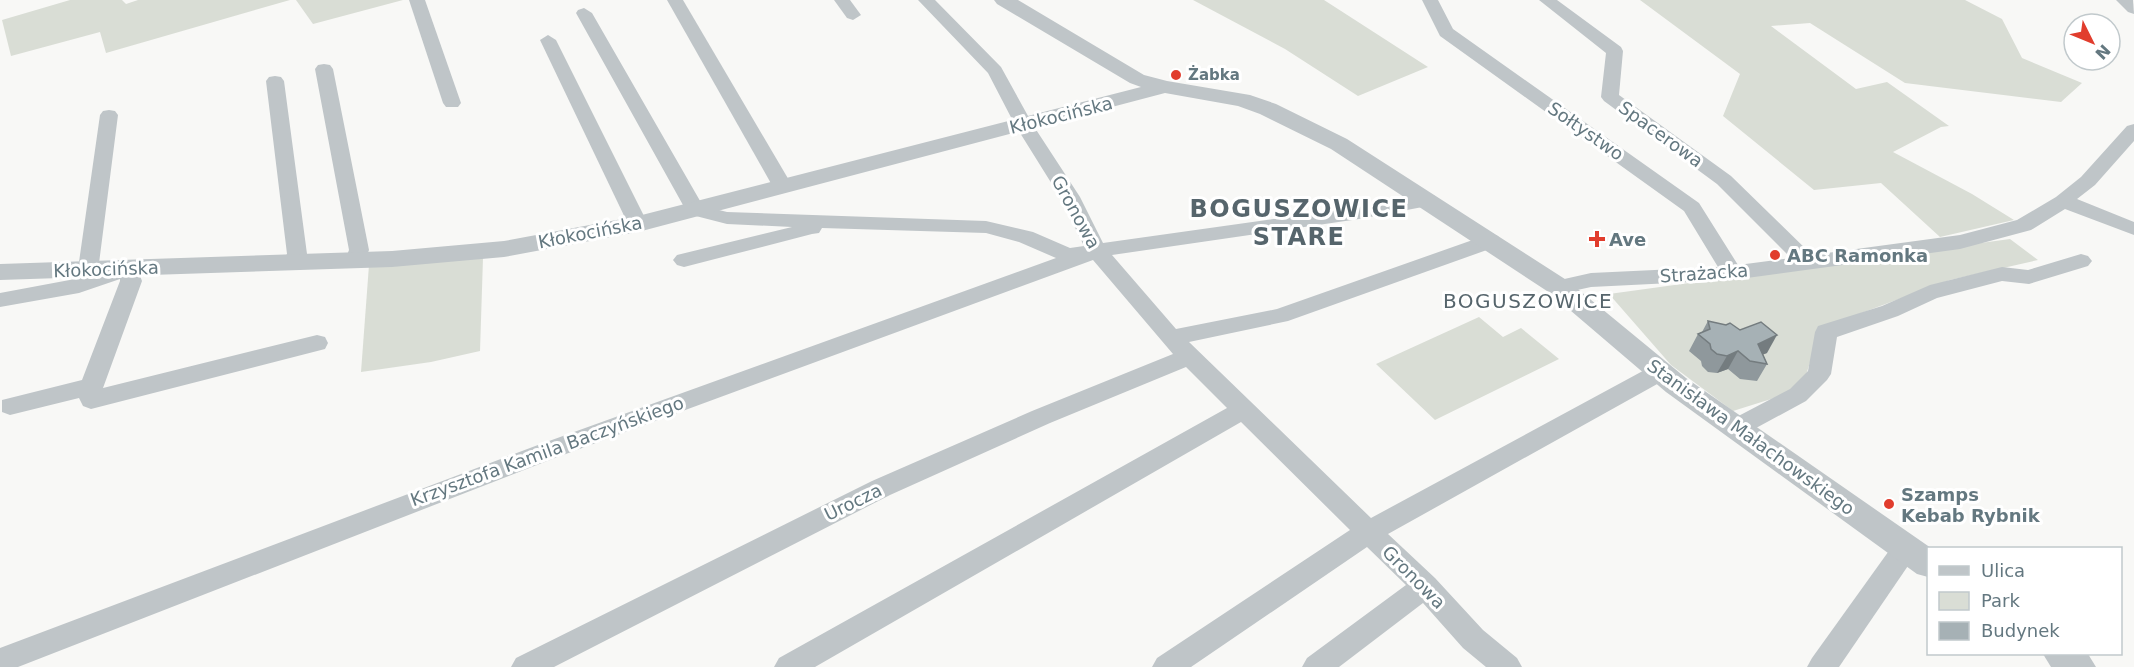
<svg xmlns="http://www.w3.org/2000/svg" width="2134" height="667" font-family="'DejaVu Sans',sans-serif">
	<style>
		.green { fill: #d9ddd5 }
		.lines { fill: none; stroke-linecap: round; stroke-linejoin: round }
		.minor { fill: #bfc5c8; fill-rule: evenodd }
		.tertiary { fill: #bfc5c8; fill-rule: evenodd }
		.wall { fill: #8f989c }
		.shaded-wall { fill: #747c7f }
		.building { fill: #a6b1b5; stroke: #747c7f; stroke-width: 1.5 }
		.poi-dot { fill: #e13d2d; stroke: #fff; stroke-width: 2 }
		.labels { text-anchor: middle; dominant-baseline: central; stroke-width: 6; stroke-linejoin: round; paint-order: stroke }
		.far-poi-label { font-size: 15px; font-weight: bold; fill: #647880; stroke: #fff; text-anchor: start }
		.street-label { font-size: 18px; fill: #647880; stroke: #fff }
		.poi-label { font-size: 18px; font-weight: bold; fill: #647880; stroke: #fff; text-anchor: start }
		.neighbourhood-label { font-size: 20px; letter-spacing: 1.5px; fill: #56656c; stroke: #fff }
		.district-label { font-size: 24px; font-weight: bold; letter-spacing: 1.5px; fill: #56656c; stroke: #fff }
	</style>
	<rect width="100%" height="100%" fill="#f8f8f6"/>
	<g class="green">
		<path d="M70 0H122L126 4 138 0H290L106 53 100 32 11 56 2 20Z"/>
		<path d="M296 0H403L313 24Z"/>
		<path d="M1193 0H1324L1428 67 1358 96 1285 49Z"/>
		<path d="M1640 0H1965L2002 19 2022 58 2082 83 2061 102 1905 83 1810 23 1771 26 1856 89 1887 82 1949 126 1941 127 1893 152 1972 194 2014 220 1940 237 1881 183 1814 190 1723 116 1740 74Z"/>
		<path d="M2010 239 2038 260 1950 280 1821 328 1806 375 1784 395 1733 411 1671 365 1609 294Z"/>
		<path d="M483 258 480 351 431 362 361 372 369 265Z"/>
		<path d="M1479 317 1503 337 1521 328 1559 359 1435 420 1376 364Z"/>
	</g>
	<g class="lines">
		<g class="minor">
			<path d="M409 0H425L461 103 458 107H446L443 103Z"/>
			<path d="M667 0H683L793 187 790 191H776L773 187Z"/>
			<path d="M834 0H850L861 15 853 20 847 18Z"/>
			<path d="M918 0H935L1001 67 1033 125 1080 197 1103 243 1359 207 1428 194 1435 196 1438 200 1435 204 1428 206 1359 219 1112 255 1176 329 1277 309 1484 236 1491 234 1498 236 1501 241 1498 246 1288 321 1189 342 1371 518 1652 366 1660 364 1668 366 1672 372 1668 378 1388 534 1435 578 1483 630 1517 658 1522 667H1486L1463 648 1423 603 1339 667H1302L1307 658 1406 585 1367 547 1191 667H1152L1157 658 1350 530 1241 422 815 667H774L779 658 1227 408 1186 367 1050 423 890 495 554 667H511L516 658 872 481 1032 411 1173 354 1093 260 555 458 18 667H0V648L538 445 1056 258 1019 242 986 233 822 228 819 233 812 234 684 267 677 265 673 260 677 255 792 227 727 224 688 214 576 13 578 10 584 8 592 13 703 206 727 212 986 221 1033 232 1070 248 1084 246 1060 197 1015 125 988 73Z"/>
			<path d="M1422 0H1438L1453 29 1699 203 1738 265 1791 258 1717 184 1604 101 1601 97 1606 53 1539 0H1557L1621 47 1623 51 1619 95 1731 176 1812 255 1960 235 2017 220 2056 197 2081 177 2127 126 2134 124V141L2095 185 2077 199 2134 222V235L2065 209 2031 230 1960 249 1732 280 1591 287 1559 294 1551 292 1548 287 1551 282 1591 273 1718 267 1684 211 1440 36Z"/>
			<path d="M2116 0H2133L2134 14 2128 12Z"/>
			<path d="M548 35 556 40 648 224 645 229 638 230 631 229 628 224 540 40Z"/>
			<path d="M324 64 330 65 333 69 369 250 363 265 356 267 349 265 345 260 349 250 315 69 318 65Z"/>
			<path d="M275 76 281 77 284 81 307 254 299 267 292 269 285 267 281 262 287 254 266 81 269 77Z"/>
			<path d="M109 110 115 111 118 115 98 271 128 261 135 263 142 281 103 388 317 335 325 337 328 343 325 349 91 409 83 406 79 398 10 415 2 412V400L82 380 120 281V279L79 293 0 307V293L75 279 87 275 81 274 78 269 100 115 103 111Z"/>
			<path d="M2081 254 2088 256 2092 261 2088 266 2029 284 2002 281 1937 298 1898 316 1837 337 1831 374 1827 380 1806 401 1745 434 1736 437 1727 434 1724 428 1727 422 1790 389 1808 371 1815 332 1818 326 1882 306 1930 285 2002 267 2028 270Z"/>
			<path d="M1905 538 1914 541 1918 549 1914 557 1839 667H1807L1812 658 1896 541Z"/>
		</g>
		<g class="tertiary">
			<path d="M994 0H1018L1144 75 1167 81 1250 95 1276 104 1347 139 1568 281 1686 378 1931 548H1928V577L1917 574 1666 392 1550 293 1331 149 1260 114 1238 106 1165 93 638 232 504 257 392 267 0 280V264L392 251 504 241 638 216 1141 87 1130 83 997 4Z"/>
			<path d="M2043 654H2088L2096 667H2051Z"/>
		</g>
	</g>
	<path class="wall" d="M1708 321 1767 353 1763 354 1767 364 1757 381 1740 379 1728 369 1717 373 1708 372 1702 366 1701 361 1689 351 1698 334 1702 332Z"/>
	<g class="shaded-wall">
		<path d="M1777 335 1767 353 1749 360 1758 344Z"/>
		<path d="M1738 351 1728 369 1717 373 1727 356Z"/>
	</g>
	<path class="building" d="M1708 321 1726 325 1730 323 1740 330 1761 322 1777 335 1758 344 1767 364 1750 361 1738 351 1727 356 1717 354 1711 349 1710 344 1698 334 1710 329Z"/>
	<g class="poi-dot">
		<circle cx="1176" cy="75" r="6"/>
		<path d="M1594 230h6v6h6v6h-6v6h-6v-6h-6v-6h6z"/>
		<circle cx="1775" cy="255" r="6"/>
		<circle cx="1889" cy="504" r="6"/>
	</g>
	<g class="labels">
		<g class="far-poi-label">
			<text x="1188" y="75">Żabka</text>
		</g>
		<g class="street-label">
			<text transform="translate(1061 115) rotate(-14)">Kłokocińska</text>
			<text transform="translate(1586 131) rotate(35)">Sołtystwo</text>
			<text transform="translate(1661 134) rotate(36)">Spacerowa</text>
			<text transform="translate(1076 212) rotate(61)">Gronowa</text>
			<text transform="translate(590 232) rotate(-11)">Kłokocińska</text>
			<text transform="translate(106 269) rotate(-2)">Kłokocińska</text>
			<text transform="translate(1704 273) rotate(-4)">Strażacka</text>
			<text transform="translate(1751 437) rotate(36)">Stanisława Małachowskiego</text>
			<text transform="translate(547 451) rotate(-20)">Krzysztofa Kamila Baczyńskiego</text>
			<text transform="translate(853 502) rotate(-26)">Urocza</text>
			<text transform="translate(1414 577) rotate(45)">Gronowa</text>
		</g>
		<g class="poi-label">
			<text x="1609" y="239">Ave</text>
			<text x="1787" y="255">ABC Ramonka</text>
			<text x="1901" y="494">Szamps<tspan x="1901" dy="21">Kebab Rybnik</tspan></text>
		</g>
		<g class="neighbourhood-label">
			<text x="1528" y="301">BOGUSZOWICE</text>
		</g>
		<g class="district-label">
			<text x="1299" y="209">BOGUSZOWICE<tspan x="1299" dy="28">STARE</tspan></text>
		</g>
	</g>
	<rect x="1927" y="547" width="195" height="108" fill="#ffffff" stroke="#c1c9cc" stroke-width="1.5"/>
	<rect x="1939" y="566" width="30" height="9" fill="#bfc5c8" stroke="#c1c9cc" stroke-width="1.5"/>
	<text x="1981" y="577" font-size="18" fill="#647880">Ulica</text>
	<rect x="1939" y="592" width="30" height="18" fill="#d9ddd5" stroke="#c1c9cc" stroke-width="1.5"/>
	<text x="1981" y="607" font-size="18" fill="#647880">Park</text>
	<rect x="1939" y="622" width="30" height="18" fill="#a6b1b5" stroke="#c1c9cc" stroke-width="1.5"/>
	<text x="1981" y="637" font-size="18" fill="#647880">Budynek</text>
	<g transform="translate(2092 42) rotate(133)"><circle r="28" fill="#ffffff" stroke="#c1c9cc" stroke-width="1.5"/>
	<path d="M0-4.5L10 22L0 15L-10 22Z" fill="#e13d2d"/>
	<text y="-9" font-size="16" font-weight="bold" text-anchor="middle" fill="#647880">N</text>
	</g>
</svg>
